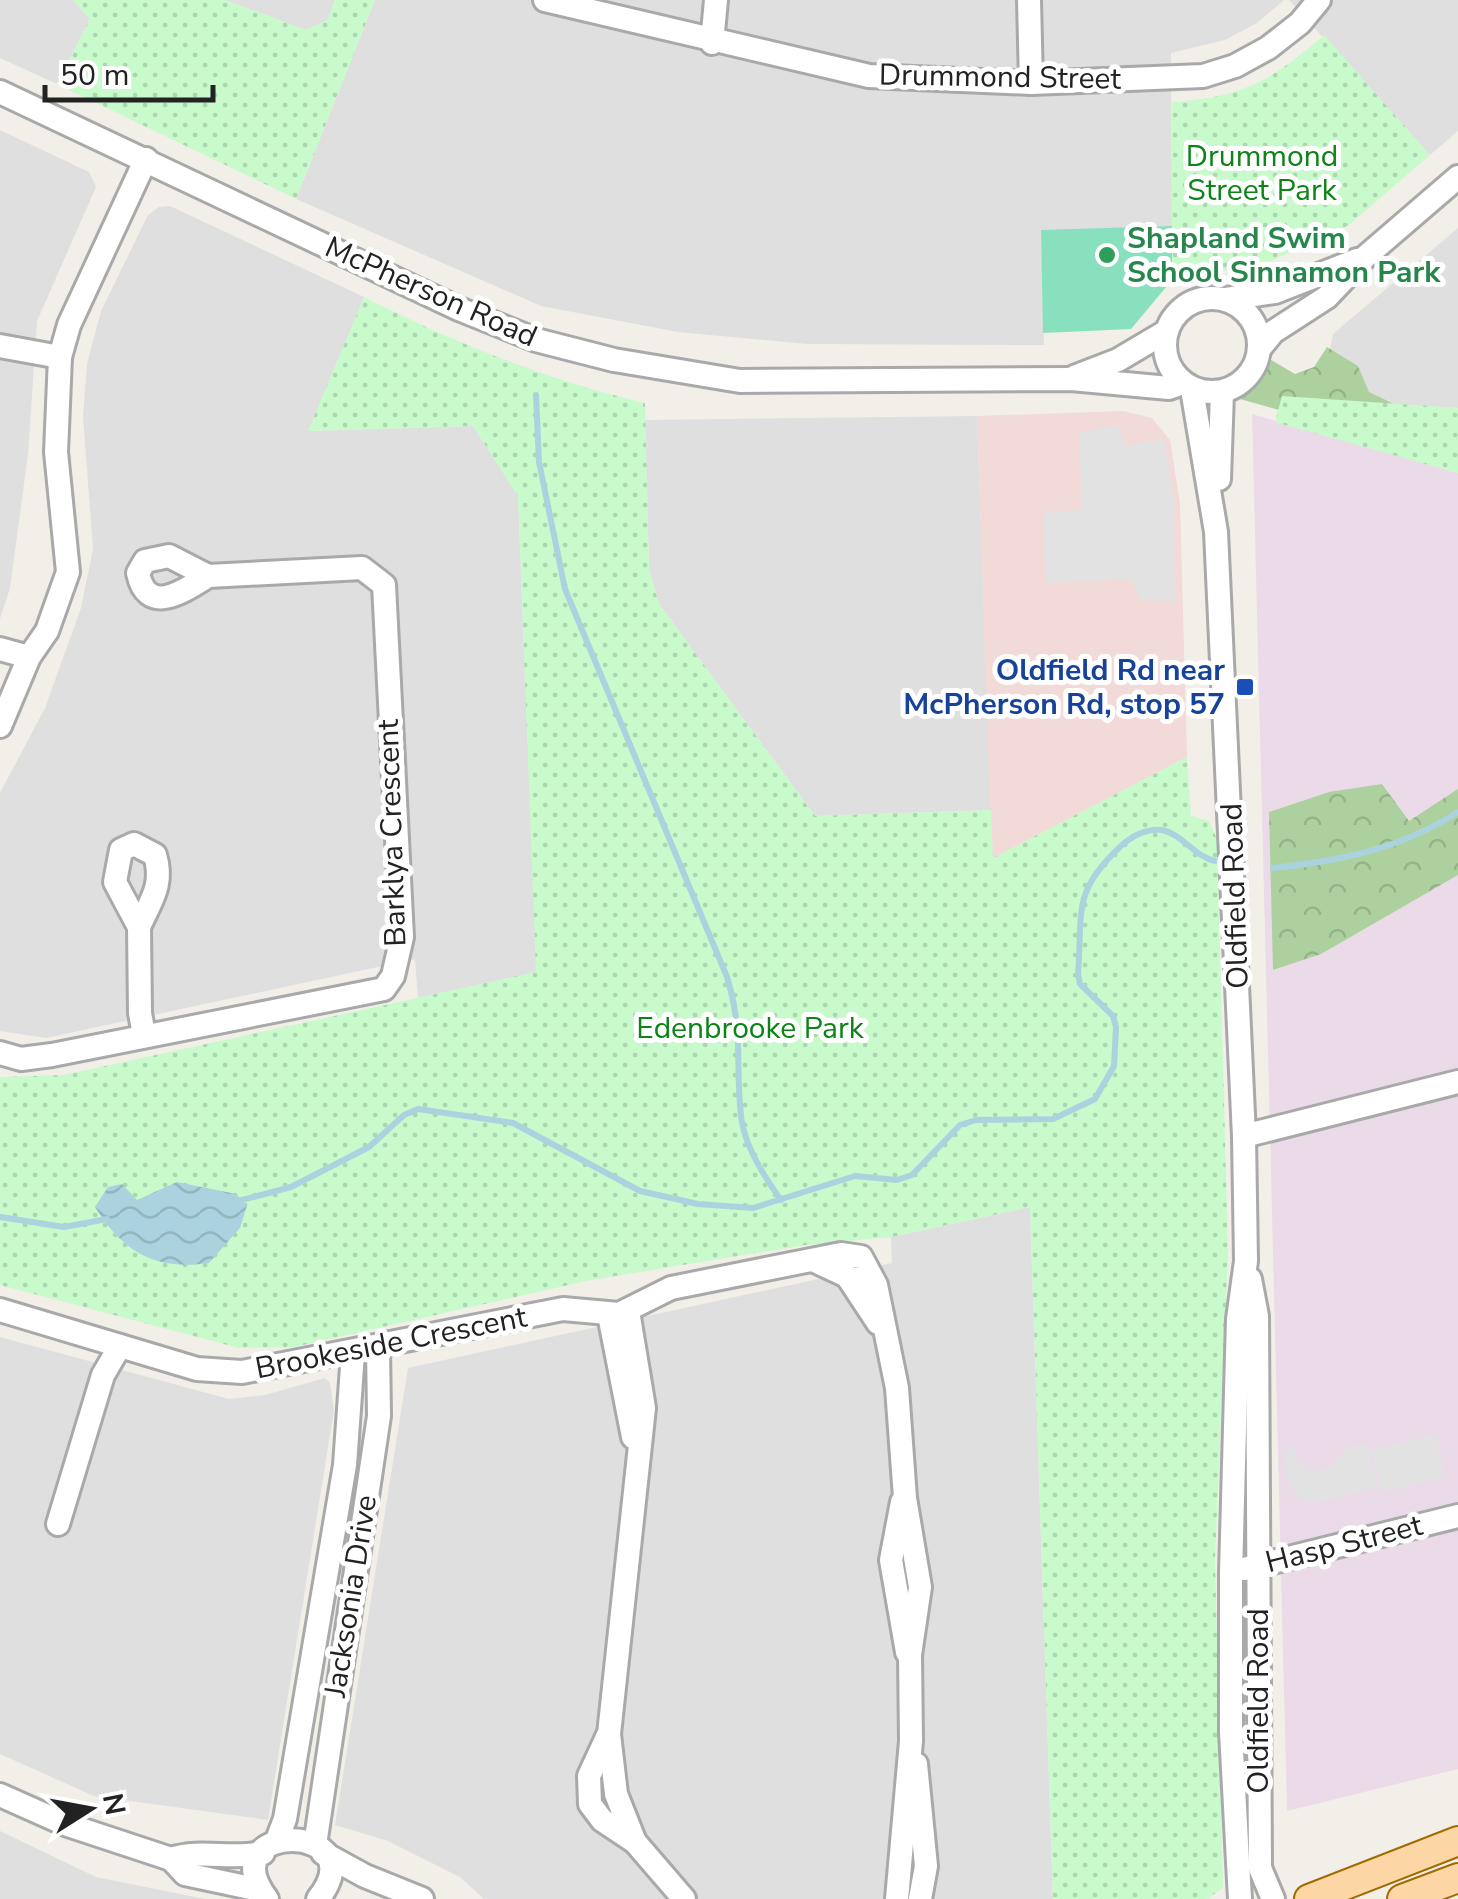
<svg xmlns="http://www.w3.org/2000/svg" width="1458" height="1899" font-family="'Nunito Sans',sans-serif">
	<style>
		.residential { fill: #e0dfdf }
		.commercial { fill: #f2dad9 }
		.industrial { fill: #ebdbe8 }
		.forest { fill: url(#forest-crowns) }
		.park { fill: url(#park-dots) }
		.pitch { fill: #88e0be }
		.parking { fill: #e2e2e2 }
		.water { fill: url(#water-waves) }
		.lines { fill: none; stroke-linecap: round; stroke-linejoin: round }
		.stream { stroke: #aad3df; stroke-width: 6 }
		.minor-casing { stroke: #a9a9a9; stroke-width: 28 }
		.major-casing { stroke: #a06b00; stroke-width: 32 }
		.minor { stroke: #fff; stroke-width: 22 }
		.major { stroke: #fcd6a4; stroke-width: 28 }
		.leisure-dot { fill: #2e9e5b; stroke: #fff; stroke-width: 4 }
		.transit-dot { fill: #1a4fb4; stroke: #fff; stroke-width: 4 }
		.labels { text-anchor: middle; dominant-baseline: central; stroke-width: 10; stroke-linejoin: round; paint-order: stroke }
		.street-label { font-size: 30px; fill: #222; stroke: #fff }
		.park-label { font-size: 30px; fill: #0c8416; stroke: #fff }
		.leisure-label { font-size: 30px; font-weight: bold; fill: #27864d; stroke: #fff; text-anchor: start }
		.transit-label { font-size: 30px; font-weight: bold; fill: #164399; stroke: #fff; text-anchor: end }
	</style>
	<defs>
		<pattern id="forest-crowns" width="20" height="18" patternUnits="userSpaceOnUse" patternTransform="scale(2.5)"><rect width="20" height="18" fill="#add19e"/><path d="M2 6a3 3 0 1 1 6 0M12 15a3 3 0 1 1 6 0" fill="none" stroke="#95b388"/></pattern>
		<pattern id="park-dots" width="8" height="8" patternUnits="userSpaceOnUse" patternTransform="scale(2.5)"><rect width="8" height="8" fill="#c8facc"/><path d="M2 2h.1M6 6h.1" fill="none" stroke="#acd6af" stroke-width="1.8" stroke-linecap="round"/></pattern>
		<pattern id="water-waves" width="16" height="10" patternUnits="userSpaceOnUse" patternTransform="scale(2.5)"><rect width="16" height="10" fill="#aad3df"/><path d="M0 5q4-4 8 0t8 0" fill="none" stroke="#92b5bf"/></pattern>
	</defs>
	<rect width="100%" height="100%" fill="#f2efe9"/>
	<g class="residential">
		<path d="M0 0H73L90 19 57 84 0 58Z"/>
		<path d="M225 0H335L327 21 306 30Z"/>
		<path d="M375 0H1284L1257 23 1225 40 1171 53 1172 226 1041 231 1044 345 808 344 678 332 541 306 296 199Z"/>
		<path d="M1289 0H1458V131L1430 155Z"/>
		<path d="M0 130 89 172 96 187 37 321 28 454 10 588 0 619Z"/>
		<path d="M170 206 364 297 309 431 473 426 518 496 537 972 418 998 415 959 46 1038 0 1031V793L45 708 81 608 93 549 83 417 87 364 101 311 148 215 159 207Z"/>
		<path d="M1458 228V408L1320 402 1333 334Z"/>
		<path d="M977 416 991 810 815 816 659 604 649 569 645 420Z"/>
		<path d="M1030 1207 1053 1899H484L460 1877 388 1841 335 1825 408 1368 892 1263 891 1237Z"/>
		<path d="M0 1337 229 1399 265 1395 325 1378 330 1383 334 1410 268 1820 94 1796 0 1754Z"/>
		<path d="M0 1831 96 1877 205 1899H0Z"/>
	</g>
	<path class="commercial" d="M1123 411 1152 418 1170 440 1180 503 1187 757 992 859 977 416Z"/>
	<path class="industrial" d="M1252 414 1458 473V1769L1287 1811Z"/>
	<g class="forest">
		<path d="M1327 347 1358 366 1369 392 1402 408 1458 460 1240 399 1263 355 1295 374 1314 367Z"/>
		<path d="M1382 784 1409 821 1458 789V875L1321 954 1273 970 1269 812 1329 792Z"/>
	</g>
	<g class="park">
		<path d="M73 0H225L306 30 327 20 335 0H375L296 199 57 84 90 19Z"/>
		<path d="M1324 35 1430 155 1349 225 1267 263 1172 280V102C1243 97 1271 81 1324 35Z"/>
		<path d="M364 297C458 344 543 379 645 403L649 569 659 604 815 816 991 810 993 858 1187 757 1191 816 1209 821 1217 839 1228 1251 1215 1559 1223 1888 1207 1899H1053L1030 1207 891 1237 806 1245 591 1280 294 1347 239 1348 0 1285V1077L64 1075 536 972 518 496 473 426 308 431Z"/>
		<path d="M1282 396 1458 408V473L1275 422Z"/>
	</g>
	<path class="pitch" d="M1172 226V280L1131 329 1043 333 1041 230Z"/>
	<g class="parking">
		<path d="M1118 425 1125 446 1164 439 1174 500 1175 601 1140 600 1132 579 1045 583 1044 513 1081 509 1080 432Z"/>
		<path d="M1435 1434 1445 1477 1381 1493 1371 1450Z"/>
		<path d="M1366 1443 1377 1487 1319 1502 1301 1501 1286 1478 1284 1450 1294 1448 1298 1463 1313 1472 1333 1467 1344 1448Z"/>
	</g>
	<path class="water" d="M177 1182 236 1194 247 1206 240 1228 209 1263C155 1271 123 1252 95 1207L108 1187 122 1184 137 1200Z"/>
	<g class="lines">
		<g class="stream">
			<path d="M536 395 539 462 565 589 727 977C744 1032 735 1063 741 1116 744 1145 765 1178 781 1200"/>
			<path d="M1273 868C1339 861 1401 849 1458 812"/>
			<path d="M238 1201 291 1187 369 1147 404 1115 418 1109 513 1123 640 1191 698 1204 753 1208 855 1176 897 1180 912 1175 960 1125 976 1120 1053 1119 1095 1099 1114 1066 1116 1027 1113 1016 1080 984 1078 974C1083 913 1071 893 1120 847 1130 837 1146 828 1162 830 1182 834 1195 857 1215 861"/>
			<path d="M0 1217 64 1227 107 1219"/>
		</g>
		<defs>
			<g id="minor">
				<path d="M545 0 869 76 1031 83 1203 76 1235 66 1268 48 1300 23 1319 0"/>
				<path d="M1029 0 1031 83"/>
				<path d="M712 43 716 0"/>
				<path d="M0 92 459 309 536 340 614 360 740 381 1071 379 1169 388 1183 383"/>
				<circle cx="1212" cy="345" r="47"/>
				<path d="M1226 299 1275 292 1357 260"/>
				<path d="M0 346 60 357"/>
				<path d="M1260 348 1273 332 1327 297 1365 257 1458 177"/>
				<path d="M1074 377 1118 360 1167 331"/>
				<path d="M1192 389 1216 532 1244 1136 1246 1261 1238 1319 1231 1573V1732L1240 1899"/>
				<path d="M1219 479 1222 392"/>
				<path d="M0 649 29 657"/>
				<path d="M0 726 29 657 47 631 68 572 56 452 60 357 69 325 146 159"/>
				<path d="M134 844 155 855C164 885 151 900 139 927L115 882 121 850Z"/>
				<path d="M139 927 140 1013 144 1035"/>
				<path d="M0 1053 21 1059 52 1055 384 989 393 976 402 937 384 585 362 568 208 576 169 556 145 561 138 573C147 617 184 591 208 576"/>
				<path d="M1244 1136 1458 1082"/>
				<path d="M815 1261 847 1276 878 1323"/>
				<path d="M1250 1279 1257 1316 1260 1868 1273 1899"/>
				<path d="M0 1310 197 1369 242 1372 563 1309 619 1314 671 1288 841 1254 861 1257 876 1285 897 1388 905 1498 920 1587 910 1655 911 1741 897 1899"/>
				<path d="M628 1311 644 1408 609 1734 616 1794 635 1842"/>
				<path d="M609 1315 633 1437"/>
				<path d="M902 1502 891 1560 907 1652"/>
				<path d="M58 1524 103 1375 120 1346"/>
				<path d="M1244 1569 1458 1516"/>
				<path d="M607 1737 589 1776 590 1804 602 1820 635 1842 684 1899"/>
				<path d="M916 1764 926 1866 920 1899"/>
				<path d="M0 1795 65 1824 171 1859 185 1874 260 1890"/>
				<path d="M277 1840 285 1819 345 1465 353 1353"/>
				<path d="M315 1845 379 1416 378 1347"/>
				<path d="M323 1853 365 1876 422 1899"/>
				<path d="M171 1859C201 1849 231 1860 263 1853"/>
				<path d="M267 1899C207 1819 379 1822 318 1899"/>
			</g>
			<g id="major">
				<path d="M1309 1899 1458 1841"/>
				<path d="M1402 1899 1458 1878"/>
			</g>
		</defs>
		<use href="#minor" class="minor-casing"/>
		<use href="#major" class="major-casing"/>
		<use href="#minor" class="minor"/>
		<use href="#major" class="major"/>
	</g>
	<circle class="leisure-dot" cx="1107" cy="255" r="10"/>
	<rect class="transit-dot" x="1235" y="677" width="20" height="20" rx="5"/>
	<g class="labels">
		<g class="street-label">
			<text transform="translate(1000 77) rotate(1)">Drummond Street</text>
			<text transform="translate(431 292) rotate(24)">McPherson Road</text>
			<text transform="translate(392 833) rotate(-92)">Barklya Crescent</text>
			<text transform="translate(1235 896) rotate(-92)">Oldfield Road</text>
			<text transform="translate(391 1343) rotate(-11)">Brookeside Crescent</text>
			<text transform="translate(1344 1544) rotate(-14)">Hasp Street</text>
			<text transform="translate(351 1596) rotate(-81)">Jacksonia Drive</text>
			<text transform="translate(1258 1701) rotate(-90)">Oldfield Road</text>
		</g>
		<g class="park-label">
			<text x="1262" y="156">Drummond<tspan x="1262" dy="34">Street Park</tspan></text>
			<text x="750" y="1028">Edenbrooke Park</text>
		</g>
		<g class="leisure-label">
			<text x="1127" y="238">Shapland Swim<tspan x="1127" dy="34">School Sinnamon Park</tspan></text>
		</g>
		<g class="transit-label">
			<text x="1225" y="670">Oldfield Rd near<tspan x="1225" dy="34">McPherson Rd, stop 57</tspan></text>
		</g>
	</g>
	<g transform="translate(90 1809) rotate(79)" stroke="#ffffff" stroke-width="8" paint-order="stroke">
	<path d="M0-8L18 38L0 25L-18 38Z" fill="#222222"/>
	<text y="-15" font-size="28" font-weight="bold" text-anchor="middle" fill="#222222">N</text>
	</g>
	<path d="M45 85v15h168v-15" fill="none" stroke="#222222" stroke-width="5"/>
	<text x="60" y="85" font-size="30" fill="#222222" stroke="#ffffff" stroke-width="8" paint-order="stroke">50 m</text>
</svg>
